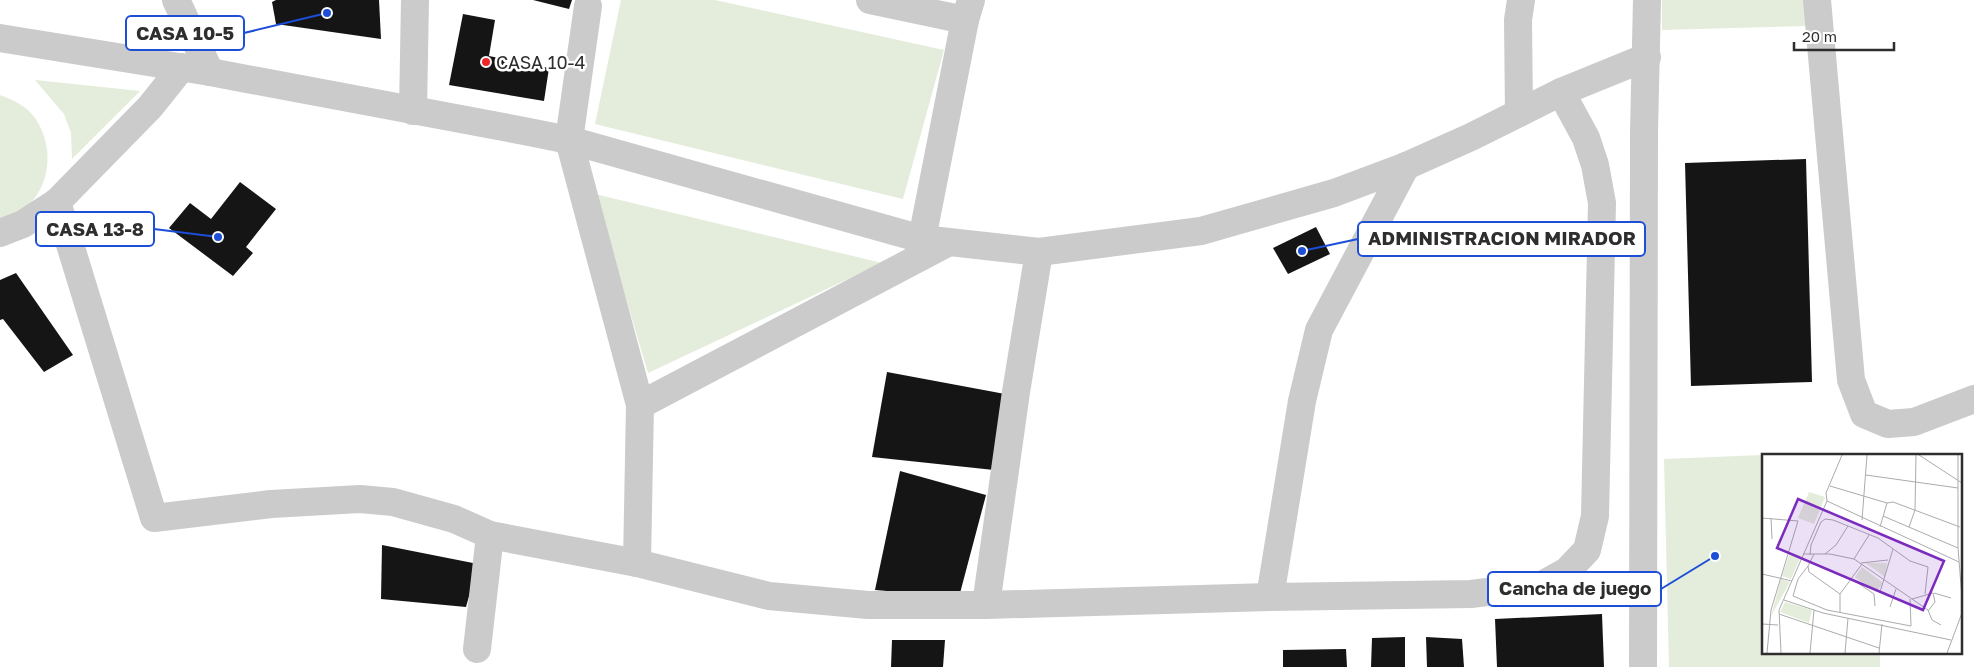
<svg xmlns="http://www.w3.org/2000/svg" width="1974" height="667" font-family="'Golos Text',sans-serif">
	<style>
		.green { fill: #e4eddb }
		.building { fill: #151515 }
		.lines { fill: none; stroke-linecap: round; stroke-linejoin: round }
		.minor { stroke: #cbcbcb; stroke-width: 28 }
		.poi-dot { fill: #f1252a; stroke: #fff; stroke-width: 2 }
		.labels { text-anchor: middle; dominant-baseline: central; stroke-width: 5; stroke-linejoin: round; paint-order: stroke }
		.poi-label { font-size: 18px; fill: #2e2e2e; stroke: #fff; text-anchor: start }
		.inset-road { fill: none; stroke: #ababab; stroke-width: 1 }
		.view { fill: #7b2cbf; fill-opacity: 0.15; stroke: #7b2cbf; stroke-width: 2.5 }
		.inset-edge { fill: none; stroke: #2e2e2e; stroke-width: 2.5 }
		.leader { fill: none; stroke: #1d4ed8; stroke-width: 2 }
		.callout-dot { fill: #1d4ed8; stroke: #fff; stroke-width: 2 }
		.callout { fill: #fff; stroke: #1d4ed8; stroke-width: 2 }
		.callout-label { font-size: 19px; text-anchor: middle; font-weight: bold; fill: #2e2e2e }
	</style>
	<rect width="100%" height="100%" fill="#fff"/>
	<g class="green">
		<path d="M621 0H715L944 50 903 199 595 124Z"/>
		<path d="M1662 0H1808L1810 26 1662 30Z"/>
		<path d="M35 80 140 91 72 159 71 133 64 114Z"/>
		<path d="M0 95C13 100 27 106 35 118 56 148 51 193 18 213 13 217 6 218 0 221Z"/>
		<path d="M595 194 882 263 648 373Z"/>
		<path d="M1814 453 1864 456H1763V653H1880V667H1669L1664 459Z"/>
	</g>
	<g class="building">
		<path d="M276 0H379L381 39 276 24 272 2Z"/>
		<path d="M533 0H572L569 9Z"/>
		<path d="M463 14 495 20 489 56 549 68 544 101 449 85Z"/>
		<path d="M1806 159 1812 382 1691 386 1685 163Z"/>
		<path d="M240 182 276 209 246 247 253 253 233 276 169 228 190 203 211 219Z"/>
		<path d="M1316 227 1330 254 1288 274 1273 248Z"/>
		<path d="M16 273 73 355 44 372 3 319 0 320V280Z"/>
		<path d="M887 372 1005 394 994 470 872 457Z"/>
		<path d="M900 471 986 495 959 597 875 590Z"/>
		<path d="M382 545 478 564 466 607 381 599Z"/>
		<path d="M1602 614 1604 667H1497L1495 619Z"/>
		<path d="M1405 637V667H1371L1372 638Z"/>
		<path d="M1426 637 1462 639 1464 667H1427Z"/>
		<path d="M892 640H945L943 667H891Z"/>
		<path d="M1346 649 1347 667H1283V650Z"/>
	</g>
	<g class="lines">
		<g class="minor">
			<path d="M176 0 210 72"/>
			<path d="M870 0 965 20"/>
			<path d="M1817 0 1851 380 1864 414 1888 424 1914 422 1974 399"/>
			<path d="M588 6 569 140 640 405 637 563"/>
			<path d="M0 38 210 72 524 131 569 140 922 239 1039 252 1201 231 1334 193 1406 166 1471 137 1561 92 1647 57"/>
			<path d="M413 111 415 0"/>
			<path d="M1519 113 1518 20 1521 0"/>
			<path d="M57 202 154 518 271 504 360 499 393 502 454 519 490 535 637 563 769 596 868 605H986L1270 597 1471 594 1542 585 1567 571 1587 550 1595 516 1602 203 1595 165 1586 138 1561 92"/>
			<path d="M0 233 23 224 57 202 150 107 182 67"/>
			<path d="M922 239 965 20 971 0"/>
			<path d="M640 405 947 243"/>
			<path d="M1270 597 1302 401 1319 330 1406 166"/>
			<path d="M986 605 1016 392 1039 252"/>
			<path d="M477 649 490 535"/>
			<path d="M1643 667 1644 132 1647 0"/>
		</g>
	</g>
	<circle class="poi-dot" cx="486" cy="62" r="5"/>
	<g class="labels">
		<g class="poi-label">
			<text x="496" y="62">CASA 10-4</text>
		</g>
	</g>
	<g transform="translate(1762 454)">
		<rect width="200" height="200" fill="#fff"/>
		<path d="M47 38 63 43 52 70 36 64ZM28 98 39 102 29 125 20 122ZM104 109H125L123 123ZM100 113 121 129 114 138 93 123ZM19 125 28 128 9 162ZM23 148 50 156 47 169 18 158Z" fill="#e4eddb"/>
		<path class="inset-road" d="M80 1 64 39 65 47 197 108M157 1 200 29M196 1V94L200 144M104 21 196 34M68 32 125 49 131 48 198 73M121 62 196 94M0 64 36 67 9 156 5 199M9 64 10 85M100 66 105 1M118 73 125 49M147 73 153 56 154 1M41 100H68L92 105 166 156 170 166 179 171M52 100 46 112 47 118 78 140V158M63 100 74 91 86 72M48 101 49 91 59 68 63 65 71 66 116 84 148 107 166 113 163 140M92 105 107 81M99 109 126 106M46 112 36 125 31 142 65 156 149 172 148 145M0 120 30 127M90 125 112 140 113 152M118 138 131 95M172 139 189 144M78 140 100 110M150 145 171 139 173 148 166 157M22 146 61 159 189 186M128 153 134 135M17 160 117 194M0 170 16 171M19 199 17 156 65 47M48 199 52 156M83 199 86 164M117 199 120 170M185 199 200 159"/>
		<path class="view" d="M36 45 182 107 161 156 15 94Z"/>
		<rect width="200" height="200" class="inset-edge"/>
	</g>
	<path class="leader" d="M327 13L244 33M218 237L154 229M1302 251L1358 239M1715 556L1661 589"/>
	<g class="callout-dot">
		<circle cx="327" cy="13" r="5"/>
		<circle cx="218" cy="237" r="5"/>
		<circle cx="1302" cy="251" r="5"/>
		<circle cx="1715" cy="556" r="5"/>
	</g>
	<g class="callout">
		<rect x="126" y="16" width="118" height="34" rx="5"/>
		<rect x="36" y="212" width="118" height="34" rx="5"/>
		<rect x="1358" y="222" width="287" height="34" rx="5"/>
		<rect x="1488" y="572" width="173" height="34" rx="5"/>
	</g>
	<g class="callout-label">
		<text x="185" y="40">CASA 10-5</text>
		<text x="95" y="236">CASA 13-8</text>
		<text x="1502" y="245">ADMINISTRACION MIRADOR</text>
		<text x="1575" y="595">Cancha de juego</text>
	</g>
	<path d="M1794 42v8h100v-8" fill="none" stroke="#2e2e2e" stroke-width="2.5"/>
	<text x="1802" y="42" font-size="15" fill="#2e2e2e" stroke="#ffffff" stroke-width="4" paint-order="stroke">20 m</text>
</svg>
